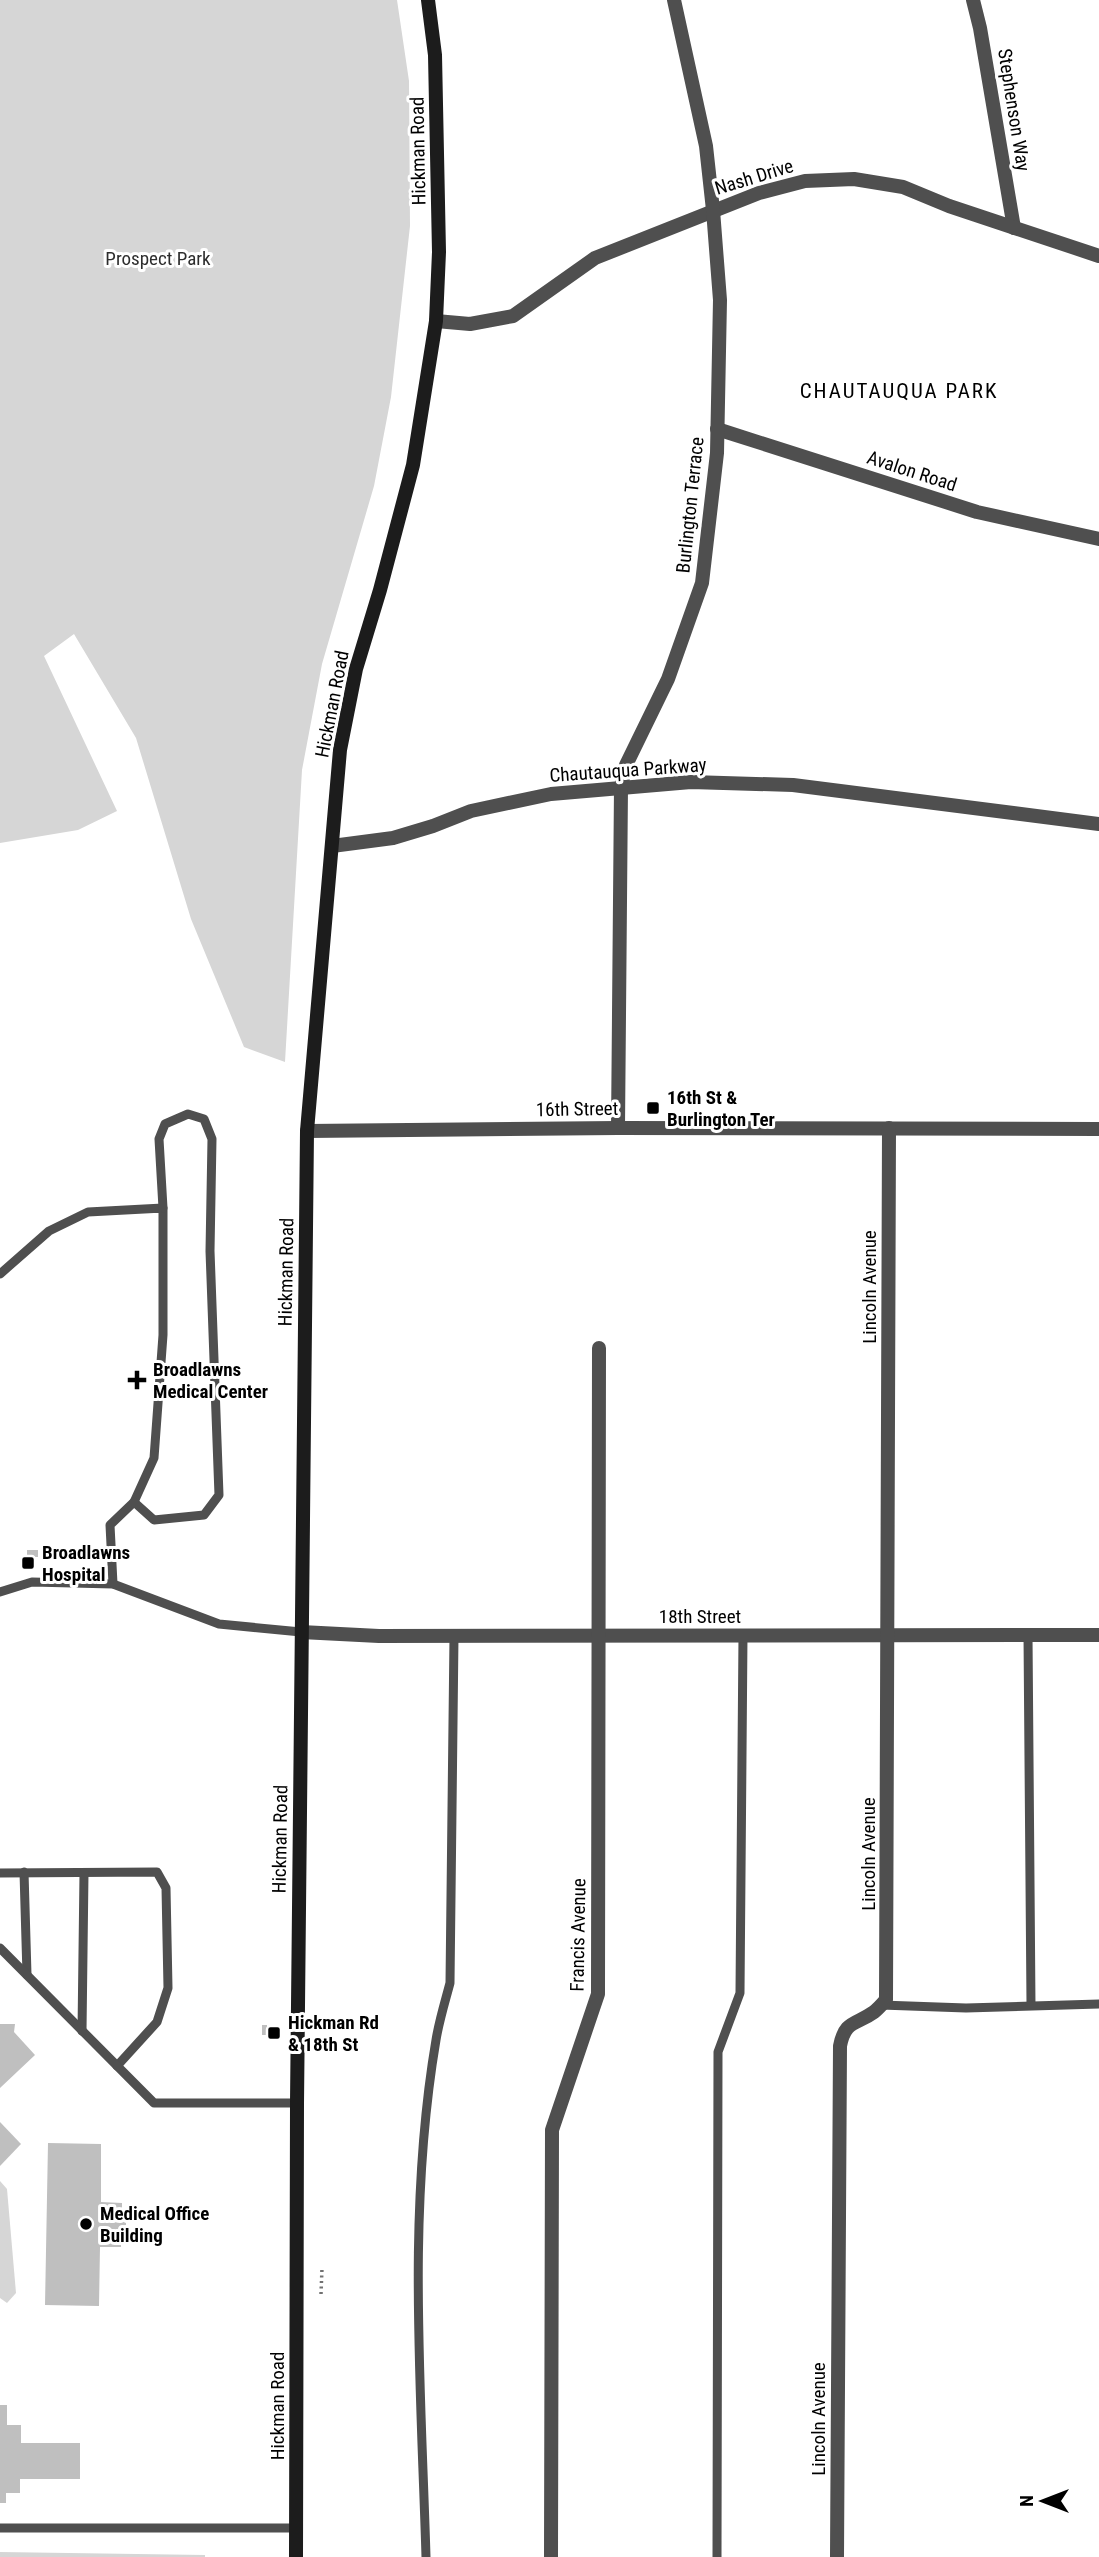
<svg xmlns="http://www.w3.org/2000/svg" width="1099" height="2557" font-family="'Roboto Condensed',sans-serif">
	<style>
		.green { fill: #d6d6d6 }
		.building { fill: #bfbfbf }
		.lines { fill: none; stroke-linecap: round; stroke-linejoin: round }
		.path { stroke: #717171; stroke-width: 3.5; stroke-dasharray: 2 3.5; stroke-linecap: butt }
		.lane { stroke: #4f4f4f; stroke-width: 9 }
		.street { stroke: #4f4f4f; stroke-width: 14 }
		.secondary { stroke: #1c1c1c; stroke-width: 14 }
		.poi-dot { fill: #000; stroke: #fff; stroke-width: 2.5 }
		.labels { text-anchor: middle; dominant-baseline: central; stroke-width: 6; stroke-linejoin: round; paint-order: stroke }
		.street-label { font-size: 19px; fill: #000; stroke: #fff }
		.park-label { font-size: 19px; fill: #2d2d2d; stroke: #fff }
		.poi-label { font-size: 19px; font-weight: bold; fill: #000; stroke: #fff; text-anchor: start }
		.neighbourhood-label { font-size: 21px; letter-spacing: 2px; fill: #000; stroke: #fff }
	</style>
	<rect width="100%" height="100%" fill="#fff"/>
	<g class="green">
		<path d="M0 0H397L409 81 410 226 391 397 374 486 322 664 302 770 285 1062 244 1047 191 919 136 738 74 634 44 656 117 811 78 830 0 843Z"/>
		<path d="M0 2181 7 2189 16 2293 7 2303 0 2298Z"/>
		<path d="M0 2552 205 2555V2557H0Z"/>
	</g>
	<g class="building">
		<rect x="27" y="1550" width="11" height="7"/>
		<path d="M0 2024H15L14 2032 35 2055 0 2088Z"/>
		<rect x="262" y="2025" width="5" height="10"/>
		<path d="M0 2122 21 2144 0 2166Z"/>
		<path d="M48 2143 101 2144V2202L122 2203V2216H126V2233H121V2247H100L99 2306 45 2305Z"/>
		<path d="M0 2405H7V2425H21V2443H80V2479H20V2493H6V2503H0Z"/>
	</g>
	<g class="lines">
		<path class="path" d="M321 2294 322 2268"/>
		<g class="lane">
			<path d="M0 1274 49 1231 88 1212 163 1208V1335L154 1458 134 1502 110 1525 113 1584"/>
			<path d="M134 1502 154 1520 204 1515 219 1495 210 1251 212 1139 204 1119 188 1114 165 1124 159 1139 163 1208"/>
			<path d="M0 1592 32 1582 113 1584 219 1624 301 1632"/>
			<path d="M1028 1635 1031 2005"/>
			<path d="M24 1872 27 1975"/>
			<path d="M0 1873 157 1872 166 1888 168 1988 157 2022 117 2066"/>
			<path d="M0 1948 154 2103H297"/>
			<path d="M881 2005 966 2008 1099 2004"/>
			<path d="M82 2031 84 1873"/>
			<path d="M0 2528H296"/>
			<path d="M426 2557C421 2385 407 2210 436 2040 439 2021 445 2002 450 1983L454 1636"/>
			<path d="M717 2557 718 2052 740 1993 743 1635"/>
		</g>
		<g class="street">
			<path d="M973 0 980 28 1014 228"/>
			<path d="M436 321 470 324 513 316 595 258 759 193 805 181 854 179 903 187 949 206 1099 256"/>
			<path d="M717 429 977 512 1099 539"/>
			<path d="M332 846 393 838 433 826 471 811 551 794 691 782 793 785 1099 824"/>
			<path d="M618 1128 621 787 626 765 668 679 702 583 717 453 720 300 713 210 706 146 674 0"/>
			<path d="M307 1131 618 1128 1099 1129"/>
			<path d="M301 1632 379 1636 1099 1635"/>
			<path d="M551 2557 552 2130 598 1994 599 1348"/>
			<path d="M837 2557 840 2046C845 2020 856 2025 874 2012 878 2009 882 2004 886 2000L889 1128"/>
		</g>
		<path class="secondary" d="M296 2557 297 2103 307 1131 340 750 356 669 380 590 413 465 436 321 439 252 435 55 428 0"/>
	</g>
	<g class="poi-dot">
		<rect x="646" y="1101" width="14" height="14" rx="3.5"/>
		<path d="M133.5 1369.5h7v7h7v7h-7v7h-7v-7h-7v-7h7z"/>
		<rect x="21" y="1556" width="14" height="14" rx="3.5"/>
		<rect x="267" y="2026" width="14" height="14" rx="3.5"/>
		<circle cx="86" cy="2224" r="7"/>
	</g>
	<g class="labels">
		<g class="street-label">
			<text transform="translate(1014 110) rotate(81)">Stephenson Way</text>
			<text transform="translate(418 151) rotate(-91)">Hickman Road</text>
			<text transform="translate(754 177) rotate(-17)">Nash Drive</text>
			<text transform="translate(912 471) rotate(18)">Avalon Road</text>
			<text transform="translate(690 505) rotate(-84)">Burlington Terrace</text>
			<text transform="translate(332 704) rotate(-79)">Hickman Road</text>
			<text transform="translate(628 770) rotate(-4)">Chautauqua Parkway</text>
			<text transform="translate(577 1109) rotate(-1)">16th Street</text>
			<text transform="translate(286 1272) rotate(-89)">Hickman Road</text>
			<text transform="translate(869 1287) rotate(-90)">Lincoln Avenue</text>
			<text x="700" y="1616">18th Street</text>
			<text transform="translate(280 1839) rotate(-89)">Hickman Road</text>
			<text transform="translate(868 1854) rotate(-90)">Lincoln Avenue</text>
			<text transform="translate(578 1935) rotate(-89)">Francis Avenue</text>
			<text transform="translate(277 2406) rotate(-90)">Hickman Road</text>
			<text transform="translate(818 2419) rotate(-90)">Lincoln Avenue</text>
		</g>
		<g class="park-label">
			<text x="158" y="258">Prospect Park</text>
		</g>
		<g class="poi-label">
			<text x="667" y="1097">16th St &amp;<tspan x="667" dy="22">Burlington Ter</tspan></text>
			<text x="153" y="1369">Broadlawns<tspan x="153" dy="22">Medical Center</tspan></text>
			<text x="42" y="1552">Broadlawns<tspan x="42" dy="22">Hospital</tspan></text>
			<text x="288" y="2022">Hickman Rd<tspan x="288" dy="22">&amp; 18th St</tspan></text>
			<text x="100" y="2213">Medical Office<tspan x="100" dy="22">Building</tspan></text>
		</g>
		<g class="neighbourhood-label">
			<text x="899" y="391">CHAUTAUQUA PARK</text>
		</g>
	</g>
	<g transform="translate(1043 2501) rotate(270)" stroke="#ffffff" stroke-width="5" paint-order="stroke">
	<path d="M0-5L12 26L0 18L-12 26Z" fill="#000000"/>
	<text y="-10" font-size="19" font-weight="bold" text-anchor="middle" fill="#000000">N</text>
	</g>
</svg>
